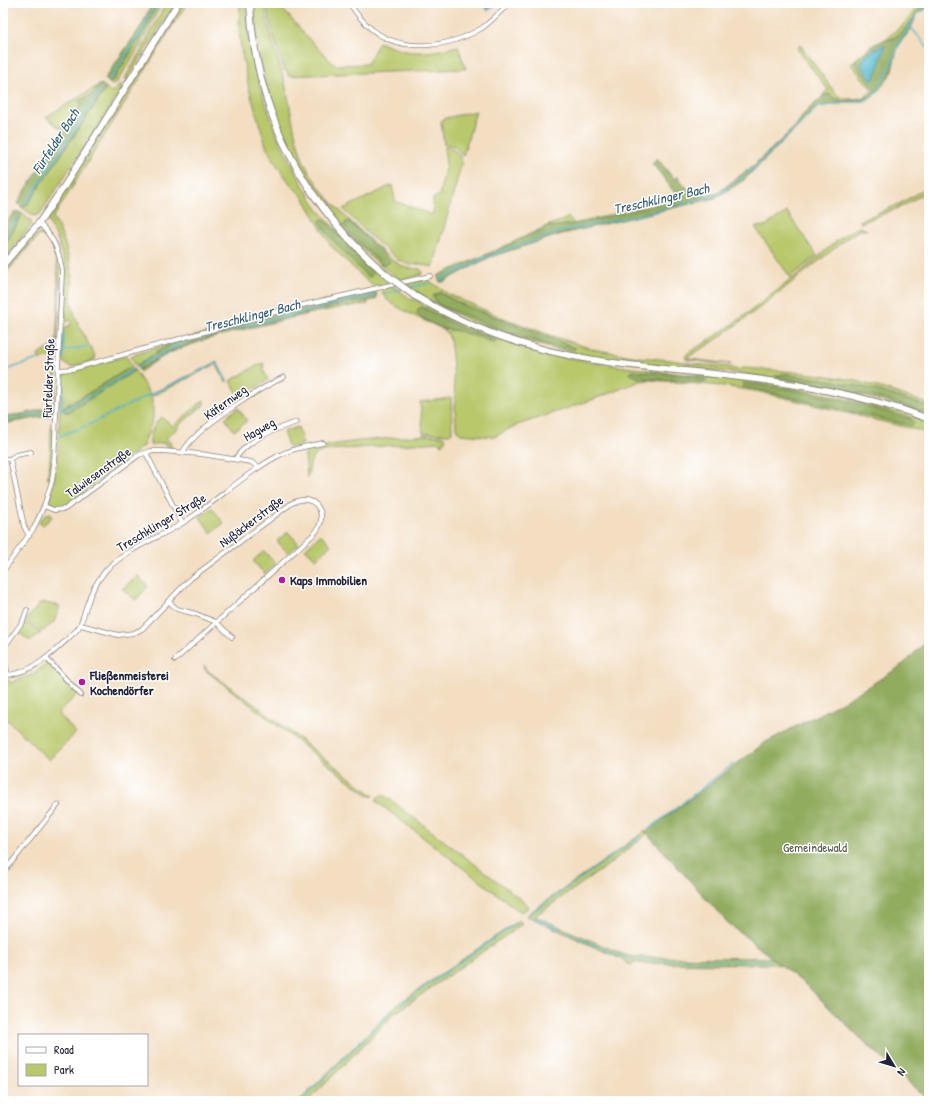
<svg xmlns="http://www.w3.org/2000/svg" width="932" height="1104" font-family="'Patrick Hand',sans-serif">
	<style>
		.green { fill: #b8c86a; stroke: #6d7552; fill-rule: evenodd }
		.forest { fill: #92ac5e; stroke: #5a674c }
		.water { fill: #4cb5ca; stroke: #376c82 }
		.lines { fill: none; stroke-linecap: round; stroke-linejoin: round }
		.stream { stroke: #4cb5ca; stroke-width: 1.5 }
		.street-casing { stroke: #8a807e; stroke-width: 5.5 }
		.secondary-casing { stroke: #8a807e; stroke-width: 8 }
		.street { stroke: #fff; stroke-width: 4 }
		.secondary { stroke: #fff; stroke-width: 6 }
		.secondary-bridge-casing { stroke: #8a807e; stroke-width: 8; stroke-linecap: butt }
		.secondary-bridge { stroke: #fff; stroke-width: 6 }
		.poi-dot { fill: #b5179e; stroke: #fff; stroke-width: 1.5 }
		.labels { text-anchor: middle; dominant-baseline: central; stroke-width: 3; stroke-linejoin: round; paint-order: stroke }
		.street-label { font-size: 13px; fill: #22223b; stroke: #fff }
		.poi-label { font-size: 13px; font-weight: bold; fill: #22223b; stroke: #fff; text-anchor: start }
		.park-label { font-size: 13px; fill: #565c4b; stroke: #fff }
		.water-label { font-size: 14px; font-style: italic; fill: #335d74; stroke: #fff }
	</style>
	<rect width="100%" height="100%" fill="#fff"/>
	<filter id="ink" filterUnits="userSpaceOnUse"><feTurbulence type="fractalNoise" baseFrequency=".025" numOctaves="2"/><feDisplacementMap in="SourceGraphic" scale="8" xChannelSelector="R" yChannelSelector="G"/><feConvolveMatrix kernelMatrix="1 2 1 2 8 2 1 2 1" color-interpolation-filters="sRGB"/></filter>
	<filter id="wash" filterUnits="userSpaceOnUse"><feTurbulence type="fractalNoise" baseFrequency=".012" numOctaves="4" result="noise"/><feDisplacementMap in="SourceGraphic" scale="16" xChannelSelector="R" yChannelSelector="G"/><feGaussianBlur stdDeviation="0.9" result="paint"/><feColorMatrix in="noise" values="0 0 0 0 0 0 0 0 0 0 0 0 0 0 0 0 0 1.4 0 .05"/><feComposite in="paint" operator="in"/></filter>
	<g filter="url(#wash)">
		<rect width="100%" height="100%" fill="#f3dec2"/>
		<g class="green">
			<path d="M158 3H162L139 47 116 84 112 85 109 83 113 81 145 29Z"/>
			<path d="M166 3H175L127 80H126L125 78 142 49Z"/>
			<path d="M181 3H187L53 218C64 235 70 259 72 280 73 287 70 295 71 302 75 321 86 338 95 356V360L72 367C66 365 63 363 62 357L63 329 69 326 72 322 70 320 64 323 66 314 64 307 66 270 57 238 49 223 48 219Z"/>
			<path d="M240 3H245L249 42 260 87 278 138 304 187 318 209 346 241 389 283 372 286 331 246 303 197 292 186 278 167 267 149 249 89 241 49 239 30Z"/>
			<path d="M253 3H265C266 30 278 56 285 83 291 108 295 146 307 168 321 195 354 225 376 245 384 253 392 261 402 266 408 269 414 268 420 269L423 272 421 275 400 280C388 271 374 262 363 250 293 180 260 101 253 3ZM349 221 387 258 381 264 355 239 344 226 346 222Z"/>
			<path d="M267 3H281L280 6 309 39 335 65 367 64 379 42C410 56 426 54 458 46L466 69 288 76 287 71 284 70C278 48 268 26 267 3Z"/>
			<path d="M925 3 929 4C911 12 906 40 884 40L903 25 914 11Z"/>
			<path d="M800 45 836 94C845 101 866 101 872 90L851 64 856 59 855 63 874 88 875 90C870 101 846 103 836 99 833 98 831 95 828 94L822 97 824 93 828 90 798 50 797 48Z"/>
			<path d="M120 84 122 85V89L40 214 34 216 21 207 26 206 29 202 96 104 105 89V87L112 92 116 89Z"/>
			<path d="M99 85C93 96 89 96 79 101L82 104 63 131 46 117Z"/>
			<path d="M476 111 463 156H462C458 148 453 144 444 145L441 121 446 118Z"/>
			<path d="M447 147 457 152 462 162 434 265 432 267 420 264 410 265 398 260 369 235 343 209 392 185 395 201 433 215V198L439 196 446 164 444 148Z"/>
			<path d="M929 186V190L903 206 861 223 860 221 901 203Z"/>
			<path d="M787 212 817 256 790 277 755 227 765 226Z"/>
			<path d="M21 213 30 220 32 224 3 261V249L20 219Z"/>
			<path d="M569 217 574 224 550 227 549 225C556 222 563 221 569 217Z"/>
			<path d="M860 227 867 230H860L850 236 766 303 713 342 688 357 689 359 731 364 713 363 686 359 685 357 688 353C729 329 767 299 804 269 822 255 839 235 860 227Z"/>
			<path d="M38 234C54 232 58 259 60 271L55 415H53L55 355 40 360 38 355 55 345 56 341C57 322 66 238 39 235L3 277V273L35 236Z"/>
			<path d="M427 279 448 294 501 317 547 334 592 349 638 357 670 360 702 365 731 367 737 370 744 368C782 371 819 373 856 381 881 387 905 396 929 404V415C872 397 817 384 758 376 703 368 647 366 592 357 532 346 474 328 422 296V295L405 284ZM440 293 461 304 576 348 547 345 501 330 439 305 433 297 434 295Z"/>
			<path d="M393 286 412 300 414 299C469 333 533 354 598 363 653 372 709 375 764 383 821 391 875 404 929 422V433L760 392 723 386 649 380 641 381 589 401 538 418 515 426 494 437 461 434 458 432 456 427C455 412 454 340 447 333 444 329 438 327 434 325 423 320 389 305 384 296 382 293 382 291 384 288ZM422 307 459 327 486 336 496 341 486 340 459 331 443 329Z"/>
			<path d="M368 301V304C334 307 300 316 267 324 234 332 198 340 168 354 158 359 149 366 140 372L139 370 165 354 176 349 230 331 351 302Z"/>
			<path d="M173 342 136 366 131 357V356Z"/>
			<path d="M126 356 151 396 153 404V419L143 446 67 505 60 508H56L50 502 57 464 61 384 62 378 69 372ZM129 368 134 371 69 412H65L63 407 91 392Z"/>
			<path d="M217 362 227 381 226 382 216 364 153 396 152 393Z"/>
			<path d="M263 363 264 367 263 369 268 380 240 397 230 381 254 367Z"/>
			<path d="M451 398 452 432 449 434 423 433 420 402Z"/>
			<path d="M204 400V405L179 425V427L166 438 171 443V448H167L165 443 154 444 151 446 150 445C149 435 154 424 161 417L173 426Z"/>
			<path d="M238 408 247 421 234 431 225 418Z"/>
			<path d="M51 423H54L52 465 50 479H47L50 462Z"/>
			<path d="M298 427 303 444 289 448 283 432Z"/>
			<path d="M426 435 442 436 445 437 446 439 442 445 439 442 329 450C306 455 313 462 307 478L305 454 309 450 323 446 358 441Z"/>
			<path d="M212 508 224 523 211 533 200 517Z"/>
			<path d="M51 513 52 517 43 525 39 523 42 518 46 514Z"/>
			<path d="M288 532 299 544 288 553 277 541Z"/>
			<path d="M320 535H322L331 545 316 559 305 549Z"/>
			<path d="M264 551 276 564 265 574 253 561Z"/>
			<path d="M138 576 148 586 136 600 122 589Z"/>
			<path d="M41 602 60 606 54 622 43 631 38 629 25 621Z"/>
			<path d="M25 623 41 633 30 641 18 632Z"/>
			<path d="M47 663 78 694 58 713 76 733 49 760 5 718 3 720V679H8L10 683 33 674Z"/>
			<path d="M204 665 208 671 258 707 374 796H369L205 670Z"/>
			<path d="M381 795H384L527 904 528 906C526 913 520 912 515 908L377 802V798Z"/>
			<path d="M645 831 647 834 608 865 535 916 622 954 632 957 771 958 781 965 771 964 634 963 629 965 623 960 527 916 529 913 608 858Z"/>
			<path d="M519 920 522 924 395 1013 308 1101H299L398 1004Z"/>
		</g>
		<g class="forest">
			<path d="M152 3H158L145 29 113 81 109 83 105 79 106 77 142 25Z"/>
			<path d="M929 4V8L917 14 910 31 901 41 897 50 891 74 874 96 870 99 862 101 818 107 744 180 715 198 562 234 490 257 443 282H440L438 278 439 275 501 248 549 225 550 227 574 224 666 202 676 194 652 163 657 158 674 179 677 176 694 196 716 194 754 165 795 127 804 114 822 97 828 94C831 95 833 98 836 99 846 103 870 101 875 90L857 66 855 63 856 59 873 45 884 40 894 38 907 27 918 11Z"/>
			<path d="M102 84 105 87V89L29 202 26 206 21 207 18 204 20 199 50 152 61 140 63 136V131L82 104 78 101C88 97 94 95 99 85Z"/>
			<path d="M16 211 21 213V216L3 249C3 231 2 225 16 211Z"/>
			<path d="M321 219 325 220 373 270V273L370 277 367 276C350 259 333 243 320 222Z"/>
			<path d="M349 221 387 258 390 262 386 265 381 264 355 239 344 226 346 222Z"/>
			<path d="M373 291 377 293 376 299 368 301 351 302 230 331 176 349 165 354 139 370 136 366 173 342 307 305Z"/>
			<path d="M440 293 461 304 576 348 574 350 547 345 501 330 439 305 433 297 434 295Z"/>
			<path d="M422 307 459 327 486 336 496 341 495 343 459 331 443 329 420 317 417 313 419 308Z"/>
			<path d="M129 368 134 371 69 412H65L63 408 91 392Z"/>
			<path d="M634 371 690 376 705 378 708 380 706 382 639 378 630 374 631 372Z"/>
			<path d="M783 374 835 381 876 390 929 407V414L884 399 775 376Z"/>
			<path d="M743 383C800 389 857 402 911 419L914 424 912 426 755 389 742 387Z"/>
			<path d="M47 408H53V415L3 424V416L23 414Z"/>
			<path d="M926 641 929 644V1101L856 1034 807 986 727 922 646 832 766 742 844 701 895 670 907 661Z"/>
		</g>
		<g class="water">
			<path d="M487 3H497L488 11 485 8 484 5Z"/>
			<path d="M885 45V47L874 79 872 80 861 65C865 55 874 48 885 45Z"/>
		</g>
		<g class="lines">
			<g class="stream">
				<path d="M910 26 929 49"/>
				<path d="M109 80 144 28 156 3"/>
				<path d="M26 204 101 89"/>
				<path d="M3 245 18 218"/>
				<path d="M440 280 491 255 562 231 630 217 716 196 749 173 819 106 864 101 871 98 876 93 892 63 900 41 917 14 929 7"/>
				<path d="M408 288 429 283"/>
				<path d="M385 294 402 289"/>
				<path d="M64 351 88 346"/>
				<path d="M64 358V332"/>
				<path d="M137 367 186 341 220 332 375 295"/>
				<path d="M3 371 38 359"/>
				<path d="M152 394 217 363 227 381"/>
				<path d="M62 409 64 381"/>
				<path d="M60 410C87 401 109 385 132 370"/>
				<path d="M3 420 52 412"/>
				<path d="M59 436 88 425 151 394"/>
				<path d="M649 829 733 764"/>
				<path d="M529 915 641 836"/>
				<path d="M535 918 624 958 634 960 771 961"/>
				<path d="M400 1005 518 922"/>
				<path d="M301 1101 392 1011"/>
			</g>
		</g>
	</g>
	<g filter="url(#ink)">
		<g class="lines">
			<defs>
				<g id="street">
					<path d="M350 3C354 12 360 18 367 25 398 55 448 48 482 28 492 21 500 12 509 3"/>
					<path d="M59 370 72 369 290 308 430 276"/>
					<path d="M183 452C195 428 259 389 284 377"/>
					<path d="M146 453 182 523"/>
					<path d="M3 459H10"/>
					<path d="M235 459C248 439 275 429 297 422"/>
					<path d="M44 506 54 510 65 509 139 455 151 451H162L201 454 251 462 258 467"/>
					<path d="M29 536 24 526 10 459 16 455 31 452"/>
					<path d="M3 571 34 528 44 506 52 481 54 464 62 271C59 250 54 238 39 223"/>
					<path d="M168 601 177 609 196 614 216 622 232 637"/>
					<path d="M81 625 118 635 134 633 142 629 190 579 292 503C313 491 332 514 314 534L175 660"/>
					<path d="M46 658 81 695"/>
					<path d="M8 675 4 658 5 646 23 621 27 610"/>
					<path d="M3 676C37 672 53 652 77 630 83 622 84 611 88 602 91 590 98 580 106 570 127 549 156 539 181 524 214 504 242 475 276 457 290 449 307 446 323 443"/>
					<path d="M3 873 58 805"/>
				</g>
				<g id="secondary">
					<path d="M250 3C255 113 304 205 388 276"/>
					<path d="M3 265 39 223 65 185 178 3"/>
					<path d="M415 296C446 314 477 329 511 340 579 363 652 367 723 375 793 383 863 394 929 419"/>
				</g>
			</defs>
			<use href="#street" class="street-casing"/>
			<use href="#secondary" class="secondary-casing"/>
			<use href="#street" class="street"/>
			<use href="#secondary" class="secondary"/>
			<defs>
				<path id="secondary-bridge" d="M388 276 415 296"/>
			</defs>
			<use href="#secondary-bridge" class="secondary-bridge-casing"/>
			<use href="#secondary-bridge" class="secondary-bridge"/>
		</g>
	</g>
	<g class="poi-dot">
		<circle cx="282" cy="580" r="4"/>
		<circle cx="82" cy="682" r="4"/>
	</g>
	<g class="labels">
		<g class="street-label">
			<text transform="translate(48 378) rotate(-88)">Fürfelder Straße</text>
			<text transform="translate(225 402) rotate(-36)">Käfernweg</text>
			<text transform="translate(259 429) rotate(-30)">Hagweg</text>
			<text transform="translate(98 472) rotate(-36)">Talwiesenstraße</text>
			<text transform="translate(251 521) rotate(-37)">Nußäckerstraße</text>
			<text transform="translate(161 522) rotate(-31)">Treschklinger Straße</text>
		</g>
		<g class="poi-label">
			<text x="290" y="580">Kaps Immobilien</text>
			<text x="90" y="675">Fließenmeisterei<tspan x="90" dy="15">Kochendörfer</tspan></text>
		</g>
		<g class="park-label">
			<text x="815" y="847">Gemeindewald</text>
		</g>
		<g class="water-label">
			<text transform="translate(55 141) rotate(-57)">Fürfelder Bach</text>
			<text transform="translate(661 198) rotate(-13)">Treschklinger Bach</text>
			<text transform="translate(252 315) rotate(-14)">Treschklinger Bach</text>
		</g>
	</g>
	<rect width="932" height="1104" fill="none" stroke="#fff" stroke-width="16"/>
	<rect x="18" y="1034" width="130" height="52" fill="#ffffff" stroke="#a7a7b1"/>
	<rect x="26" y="1047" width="20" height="6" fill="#ffffff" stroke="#a7a7b1"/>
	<text x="54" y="1054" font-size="12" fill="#22223b">Road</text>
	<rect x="26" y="1064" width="20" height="12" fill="#b8c86a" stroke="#a7a7b1"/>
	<text x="54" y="1074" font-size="12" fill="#22223b">Park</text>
	<g transform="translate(894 1066) rotate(128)" stroke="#ffffff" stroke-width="3" paint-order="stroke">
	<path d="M0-3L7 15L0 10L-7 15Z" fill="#22223b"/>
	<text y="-6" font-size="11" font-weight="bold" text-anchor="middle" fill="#22223b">N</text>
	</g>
</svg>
